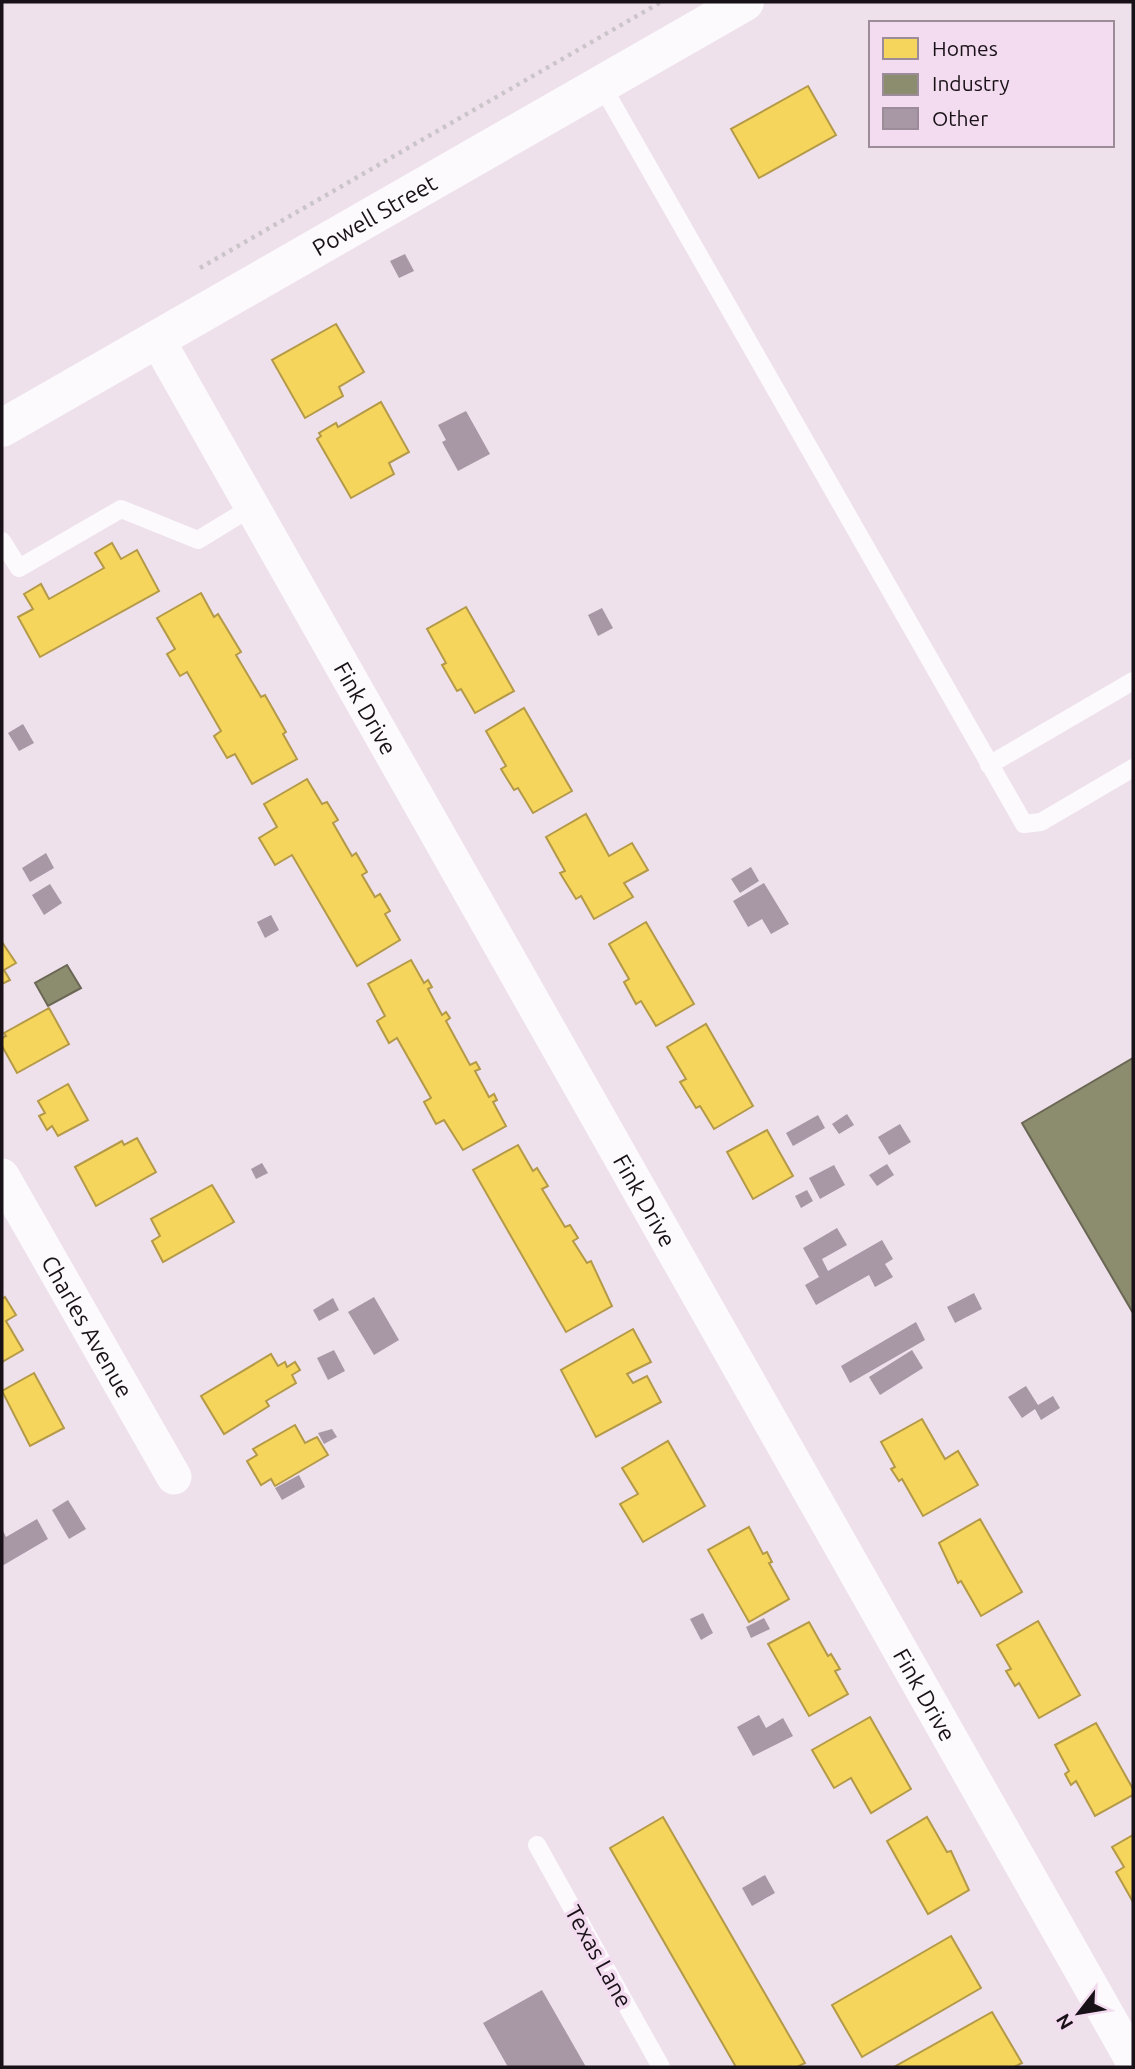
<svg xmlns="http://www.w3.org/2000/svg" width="1135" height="2069" font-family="Ubuntu,sans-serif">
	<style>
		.homes { fill: #f6d55c; stroke: #b49a48; stroke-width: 2 }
		.industry { fill: #8c8c6e; stroke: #6a6754; stroke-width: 2 }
		.building { fill: #a897a5 }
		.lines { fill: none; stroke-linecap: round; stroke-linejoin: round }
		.path { stroke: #cbc5ca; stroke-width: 4.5; stroke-dasharray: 3.5 5; stroke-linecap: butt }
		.service { stroke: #fcfafc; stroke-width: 18 }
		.minor { stroke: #fcfafc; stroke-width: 35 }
		.tertiary { stroke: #fcfafc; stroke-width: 38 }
		.labels { text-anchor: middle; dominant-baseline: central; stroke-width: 7; stroke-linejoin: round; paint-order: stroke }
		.street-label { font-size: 23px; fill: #191118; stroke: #f3dcef }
	</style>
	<rect width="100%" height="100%" fill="#eee1ec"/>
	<g class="homes">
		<path d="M808 86 836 135 759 178 731 129Z"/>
		<path d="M336 324 364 372 339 387 343 396 305 418 272 360Z"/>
		<path d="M381 402 409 452 389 463 394 474 351 498 317 439 321 436 319 433 336 423 338 427Z"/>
		<path d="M112 543 121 559 137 550 159 591 40 657 18 617 33 609 24 594 41 584 49 599 104 568 95 553Z"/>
		<path d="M201 593 214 617 218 614 241 652 236 655 261 697 265 695 286 732 283 734 297 759 252 784 235 754 227 758 214 736 221 731 187 672 180 676 167 654 175 649 157 618Z"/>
		<path d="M466 607 514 691 475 713 461 689 457 691 442 665 446 663 427 629Z"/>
		<path d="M524 708 572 791 533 813 518 788 514 790 501 769 506 766 486 731Z"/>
		<path d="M307 779 322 804 327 802 338 820 333 823 352 856 356 853 367 872 362 875 375 897 380 894 390 911 385 914 400 940 357 966 292 855 275 865 259 838 277 827 264 804Z"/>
		<path d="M586 814 609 856 632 843 648 870 624 883 633 897 594 919 581 896 576 899 560 873 565 871 546 837Z"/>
		<path d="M646 922 694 1004 656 1026 641 1001 636 1004 624 982 629 979 609 944Z"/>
		<path d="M2 942 16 963 4 970 10 980 2 984Z"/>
		<path d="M411 960 424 983 428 980 432 987 428 989 442 1015 446 1012 450 1018 446 1021 470 1065 476 1062 480 1069 475 1071 489 1097 494 1094 497 1100 493 1102 506 1126 463 1150 444 1120 436 1124 424 1102 431 1098 397 1038 389 1043 377 1021 385 1016 368 984Z"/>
		<path d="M49 1008 69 1044 17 1073 2 1046V1038L6 1036 4 1033Z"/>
		<path d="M706 1024 753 1106 714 1129 700 1106 696 1108 680 1082 686 1079 667 1047Z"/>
		<path d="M68 1084 88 1120 58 1136 52 1126 47 1130 39 1116 45 1113 38 1101Z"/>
		<path d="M767 1130 793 1176 753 1199 727 1152Z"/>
		<path d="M137 1138 156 1172 96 1206 75 1167 122 1141 124 1145Z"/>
		<path d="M518 1145 533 1171 537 1168 548 1186 542 1189 565 1227 570 1225 578 1238 573 1241 587 1263 591 1261 612 1306 566 1332 473 1170Z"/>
		<path d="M212 1185 234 1222 163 1262 152 1241 160 1236 151 1219Z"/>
		<path d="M5 1297 16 1315 6 1321 23 1350 2 1362V1299Z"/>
		<path d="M633 1329 651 1362 627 1374 633 1383 647 1376 661 1402 596 1437 561 1370Z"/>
		<path d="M271 1354 278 1366 285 1362 287 1367 295 1362 300 1370 292 1375 296 1383 266 1401 269 1406 224 1434 201 1396Z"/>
		<path d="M34 1373 64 1428 30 1446 2 1391Z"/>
		<path d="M922 1419 945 1459 958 1451 978 1485 923 1516 902 1479 899 1481 891 1469 895 1467 881 1442Z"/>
		<path d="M295 1425 305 1443 317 1437 328 1455 275 1486 271 1479 261 1485 247 1461 257 1455 253 1449Z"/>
		<path d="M668 1441 705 1506 643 1542 620 1504 638 1494 622 1468Z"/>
		<path d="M980 1519 1022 1592 981 1616 961 1581 958 1583 939 1543Z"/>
		<path d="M749 1527 763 1554 767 1552 772 1562 769 1563 789 1599 749 1622 708 1550Z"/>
		<path d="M1038 1621 1080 1695 1039 1718 1019 1683 1015 1686 1006 1671 1011 1669 997 1645Z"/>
		<path d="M809 1622 828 1656 831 1654 840 1669 835 1671 848 1694 809 1716 768 1644Z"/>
		<path d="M870 1717 911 1789 871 1813 851 1778 834 1788 812 1750Z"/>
		<path d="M1096 1723 1133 1789V1795L1095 1816 1076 1781 1071 1785 1065 1774 1069 1771 1055 1745Z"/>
		<path d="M663 1817 805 2063 797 2067H736L610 1848Z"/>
		<path d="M927 1817 947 1852 951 1851 969 1890 928 1914 887 1841Z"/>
		<path d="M1133 1835V1902L1116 1872 1124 1867 1112 1847Z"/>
		<path d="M951 1936 981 1988 862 2057 832 2005Z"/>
		<path d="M992 2012 1022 2063 1014 2067H894Z"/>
	</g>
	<g class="industry">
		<path d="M67 965 81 988 48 1006 35 983Z"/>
		<path d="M1133 1058V1313L1022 1123Z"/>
	</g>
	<g class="building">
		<path d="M405 254 414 271 399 278 390 261Z"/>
		<path d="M466 411 490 454 458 471 442 442 446 440 438 425Z"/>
		<path d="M602 608 613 628 598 636 588 615Z"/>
		<path d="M23 724 34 743 19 751 8 733Z"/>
		<path d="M46 853 54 868 30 882 22 868Z"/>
		<path d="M751 867 759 881 740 893 731 879Z"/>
		<path d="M764 883 789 924 771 934 762 919 748 927 733 901Z"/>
		<path d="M50 884 62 903 44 915 32 895Z"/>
		<path d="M271 915 279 930 265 938 257 922Z"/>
		<path d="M847 1114 854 1125 839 1134 832 1124Z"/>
		<path d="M818 1115 825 1128 793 1146 786 1133Z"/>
		<path d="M900 1124 911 1142 889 1155 878 1137Z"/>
		<path d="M262 1163 268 1173 256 1179 251 1169Z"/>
		<path d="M887 1164 894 1175 877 1186 869 1175Z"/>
		<path d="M834 1165 845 1185 820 1199 809 1178Z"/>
		<path d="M807 1190 813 1201 801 1208 795 1196Z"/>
		<path d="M837 1228 847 1245 822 1259 828 1271 882 1240 893 1259 885 1264 893 1277 875 1287 869 1275 816 1305 805 1285 819 1277 803 1248Z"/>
		<path d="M974 1293 982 1309 955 1323 947 1307Z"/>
		<path d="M374 1297 399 1340 374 1355 348 1312Z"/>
		<path d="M333 1298 339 1310 319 1321 313 1310Z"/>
		<path d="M916 1322 925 1340 850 1383 841 1366Z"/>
		<path d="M334 1350 345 1371 328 1380 317 1358Z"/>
		<path d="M912 1350 923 1368 880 1395 869 1377Z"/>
		<path d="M1026 1386 1038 1405 1053 1396 1060 1408 1041 1420 1035 1409 1022 1418 1008 1397Z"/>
		<path d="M332 1429 337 1437 324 1444 318 1433Z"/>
		<path d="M299 1475 305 1487 282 1500 275 1488Z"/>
		<path d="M68 1500 86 1529 69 1539 52 1510Z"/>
		<path d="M37 1519 48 1539 2 1566V1529L6 1537Z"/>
		<path d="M703 1613 713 1633 701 1640 690 1619Z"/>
		<path d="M764 1618 770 1629 751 1638 746 1627Z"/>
		<path d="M759 1715 766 1728 783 1718 793 1736 753 1756 737 1727Z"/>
		<path d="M765 1875 775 1893 752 1906 742 1888Z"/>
		<path d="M542 1990 586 2067H508L483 2023Z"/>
	</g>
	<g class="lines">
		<path class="path" d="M200 268 661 2"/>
		<g class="service">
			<path d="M601 84 1024 824 1041 822 1133 768"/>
			<path d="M2 541 19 568 121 509 198 540 252 507"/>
			<path d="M989 765 1133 681"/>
			<path d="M537 1845 661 2067"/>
		</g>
		<g class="minor">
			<path id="s1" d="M157 339 1133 2061"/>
			<path id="s2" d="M2 1176 174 1477"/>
		</g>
		<path class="tertiary" id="s3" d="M2 428 745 2"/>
	</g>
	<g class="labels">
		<g class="street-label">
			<text stroke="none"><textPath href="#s3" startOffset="429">Powell Street</textPath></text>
			<text stroke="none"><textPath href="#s1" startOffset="424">Fink Drive</textPath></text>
			<text stroke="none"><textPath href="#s1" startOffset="990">Fink Drive</textPath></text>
			<text stroke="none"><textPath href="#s2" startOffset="173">Charles Avenue</textPath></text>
			<text stroke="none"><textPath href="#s1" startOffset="1558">Fink Drive</textPath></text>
			<text transform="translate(599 1956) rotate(61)">Texas Lane</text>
		</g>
	</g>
	<rect width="1135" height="2069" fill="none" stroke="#191118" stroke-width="7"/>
	<rect x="869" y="21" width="245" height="126" fill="#f3dcef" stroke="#9c8b99" stroke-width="2"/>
	<rect x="883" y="38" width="35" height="21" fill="#f6d55c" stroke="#9c8b99" stroke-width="2"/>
	<text x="932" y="56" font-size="21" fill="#191118">Homes</text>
	<rect x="883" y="74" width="35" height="21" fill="#8c8c6e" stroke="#9c8b99" stroke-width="2"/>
	<text x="932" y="91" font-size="21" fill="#191118">Industry</text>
	<rect x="883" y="108" width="35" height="21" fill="#a897a5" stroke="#9c8b99" stroke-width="2"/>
	<text x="932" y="126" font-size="21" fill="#191118">Other</text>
	<g transform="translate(1079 2013) rotate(239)" stroke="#f3dcef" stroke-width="5" paint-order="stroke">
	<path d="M0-5L12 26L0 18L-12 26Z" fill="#191118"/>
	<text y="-10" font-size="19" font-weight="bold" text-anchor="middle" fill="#191118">N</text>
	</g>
</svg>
